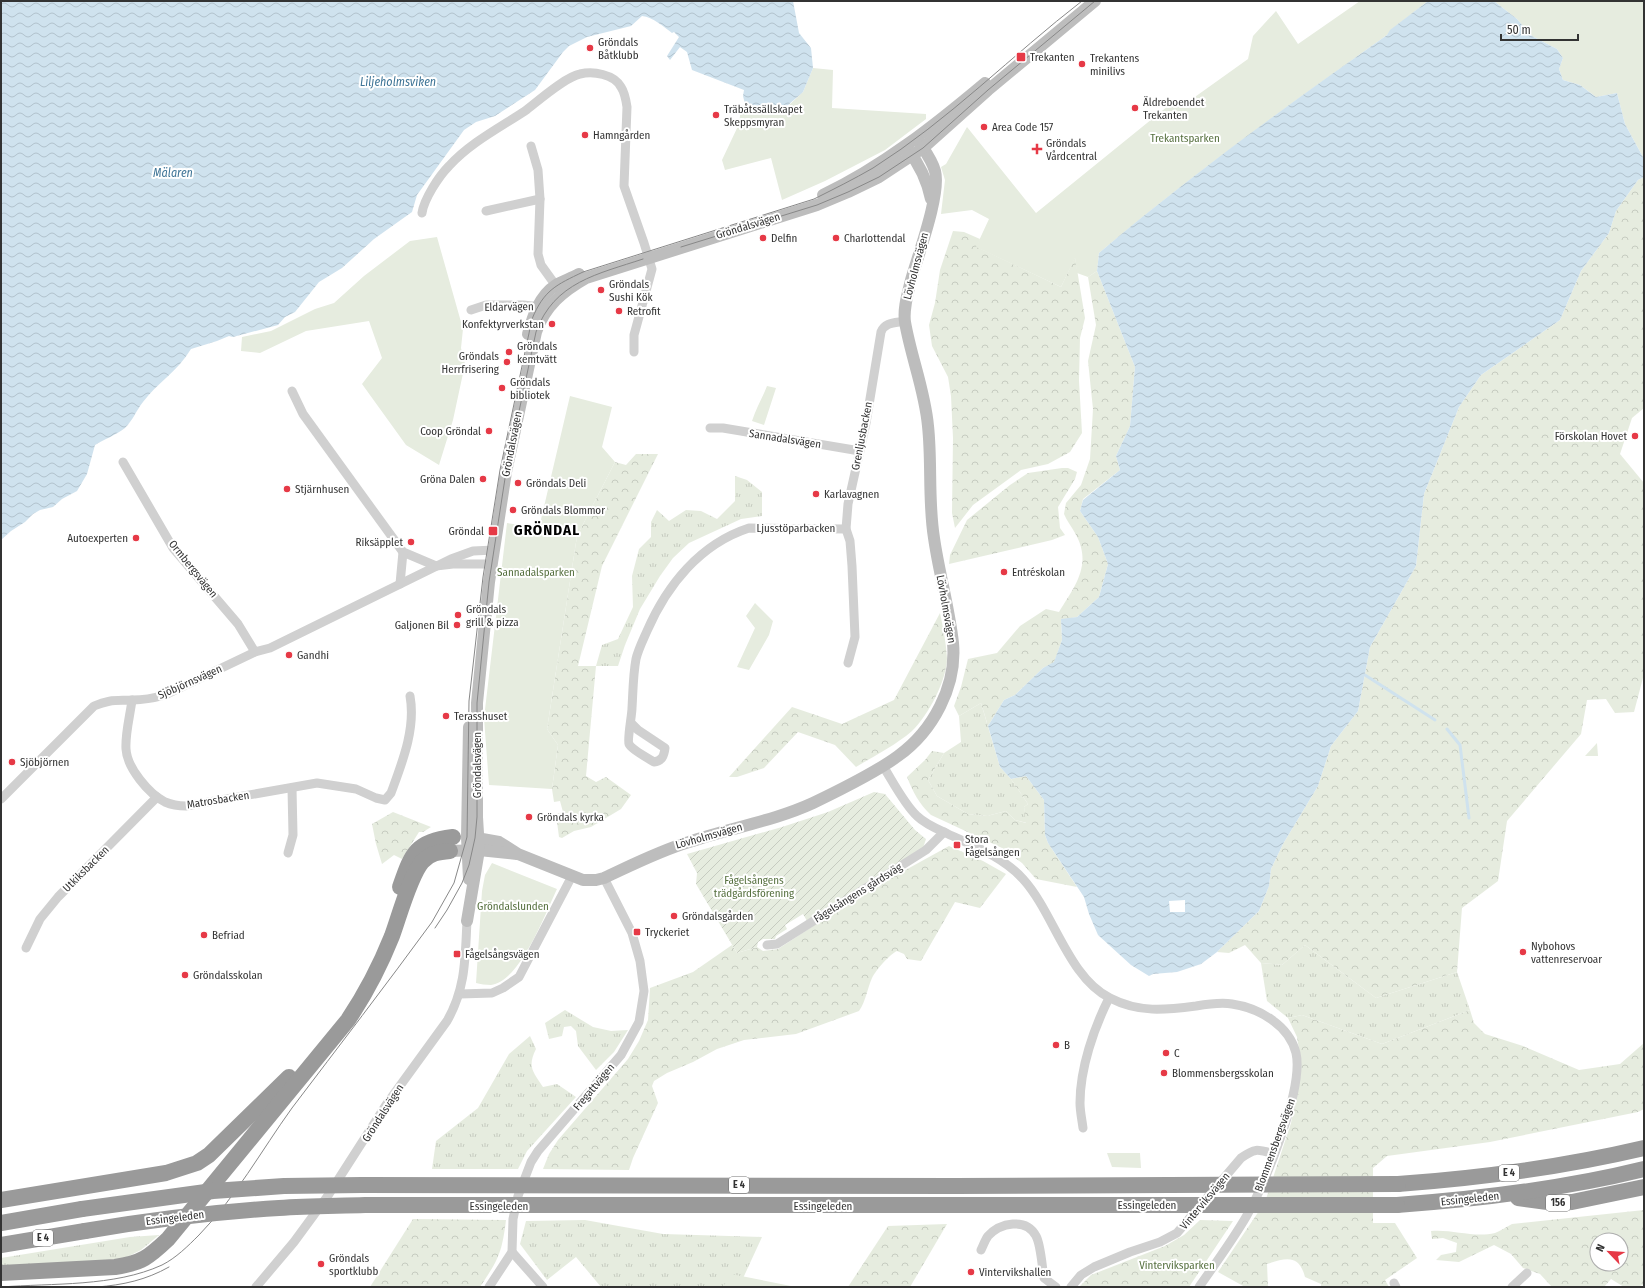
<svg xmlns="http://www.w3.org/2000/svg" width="1645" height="1288" font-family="'Fira Sans Condensed',sans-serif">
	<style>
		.grass { fill: url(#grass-tufts) }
		.forest { fill: url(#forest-crowns); fill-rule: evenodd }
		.park { fill: #e6ecdf }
		.garden { fill: url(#garden-furrows) }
		.water { fill: url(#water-waves) }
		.pier { fill: #fff }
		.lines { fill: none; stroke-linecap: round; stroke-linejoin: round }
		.stream { stroke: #cfe2ee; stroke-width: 3 }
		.street { stroke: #d0d0d0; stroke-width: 9 }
		.secondary { stroke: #bdbdbd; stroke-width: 12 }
		.highway { stroke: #9a9a9a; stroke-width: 16 }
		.tram { stroke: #888; stroke-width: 1 }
		.highway-bridge { stroke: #9a9a9a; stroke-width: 16 }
		.poi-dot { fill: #e63946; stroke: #fff; stroke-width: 1.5 }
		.labels { text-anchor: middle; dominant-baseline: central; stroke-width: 4; stroke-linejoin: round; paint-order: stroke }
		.shield { fill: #fff; stroke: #707070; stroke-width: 1 }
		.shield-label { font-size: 10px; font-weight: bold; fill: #333 }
		.poi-label { font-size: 11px; fill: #333; stroke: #fff; text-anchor: start }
		.park-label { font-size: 11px; fill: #56703f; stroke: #fff }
		.street-label { font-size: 11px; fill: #333; stroke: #fff }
		.water-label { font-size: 12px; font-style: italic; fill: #3f7597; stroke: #fff }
		.district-label { font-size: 15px; font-weight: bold; letter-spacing: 1px; fill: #000; stroke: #fff }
	</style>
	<defs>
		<pattern id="grass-tufts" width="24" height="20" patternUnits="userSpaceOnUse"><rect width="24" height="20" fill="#e6ecdf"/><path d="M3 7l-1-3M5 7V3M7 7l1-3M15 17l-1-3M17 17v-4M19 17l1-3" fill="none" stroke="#c6cbc0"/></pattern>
		<pattern id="forest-crowns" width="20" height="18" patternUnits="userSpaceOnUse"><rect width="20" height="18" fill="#e6ecdf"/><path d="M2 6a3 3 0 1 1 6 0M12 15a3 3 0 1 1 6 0" fill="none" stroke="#c6cbc0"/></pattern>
		<pattern id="garden-furrows" width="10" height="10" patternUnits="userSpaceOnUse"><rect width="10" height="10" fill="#e6ecdf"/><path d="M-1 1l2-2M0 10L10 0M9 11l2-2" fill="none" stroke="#c6cbc0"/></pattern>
		<pattern id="water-waves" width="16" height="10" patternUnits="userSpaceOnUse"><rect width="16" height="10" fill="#cfe2ee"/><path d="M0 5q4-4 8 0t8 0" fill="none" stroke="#b2c2cd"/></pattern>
	</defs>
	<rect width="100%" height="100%" fill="#fff"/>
	<g class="grass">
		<path d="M735 476 747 480 762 492V516L741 519 689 543 673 558 660 576 640 609 625 645 618 666H596L602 645 618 639 633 607 632 576 639 549 651 537V522L657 510 669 521 686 510 701 511 717 519 735 501Z"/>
		<path d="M981 703 1000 767 1011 779 1028 804 1024 807 1027 823 1015 820 1006 811 987 816 968 814 937 796 928 780 944 753 961 742 959 716Z"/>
		<path d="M1305 945 1376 998 1457 972 1470 1010 1382 1044 1302 1015 1288 1018 1267 1001 1261 963 1282 965Z"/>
		<path d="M565 1010 593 1027 611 1031 628 1030 614 1052 596 1070 578 1046 576 1031 571 1026 564 1027 562 1036 549 1039 545 1023Z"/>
		<path d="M530 1036 536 1049C527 1067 533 1072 543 1087L557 1084 576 1097 527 1151 518 1169H432L436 1141 478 1108 509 1054Z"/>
		<path d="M585 1220 663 1234 762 1237 739 1287H601L576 1257 547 1280 520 1244 526 1221Z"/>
		<path d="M159 1235 141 1250 123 1259 1 1267V1258L130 1237Z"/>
	</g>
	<g class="forest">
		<path d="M1644 177V408L1632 418 1620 454 1644 483V674L1634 712 1615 713 1606 699 1587 700 1581 734 1507 821 1498 881 1462 908 1457 972 1376 998 1305 945 1282 965 1261 963 1245 945 1229 953 1217 952 1259 911 1269 886 1271 869 1283 844 1318 786 1331 746 1358 711 1370 647 1416 566 1424 494 1459 407 1481 375 1560 320 1581 271 1609 233 1616 211 1638 180Z"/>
		<path d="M953 231 964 232 980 239 977 247 1061 287 1075 257 1085 318 1080 338 1079 381 1082 433 1070 452 1048 464 1021 470 973 505 955 528 952 513 953 438 951 396 948 377 932 346 929 325 935 303 940 270Z"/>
		<path d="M1097 271 1135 367 1130 426 1116 456 1120 470 1083 499 1080 511 1098 537 1108 564 1099 597 1077 617 1061 620 1062 640 1054 663 1043 668 1015 695 1004 700 988 726 981 703 959 716 954 706 961 687 968 659 997 653 1020 626 1046 609 1059 612C1075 586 1093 564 1075 533 1071 526 1067 521 1064 514L1066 503 1081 485 1090 459 1093 409 1088 361 1096 325 1088 277Z"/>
		<path d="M636 454H658L602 566 578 666H596L586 776 596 782 606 777 631 795 621 809 591 827 574 831 562 838 559 837 556 814 563 812 560 801 554 802 552 789 558 745 547 729 577 536 615 462 626 465Z"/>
		<path d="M1062 468H1068L1077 472 1075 479 1058 507 1060 528 1065 535 1052 540 949 564 950 555 967 520 1010 485 1028 473Z"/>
		<path d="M940 613C943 627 946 642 947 658 947 680 928 716 912 731 896 745 874 756 856 767L835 745 798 732 764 768 737 777H729L792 707 842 724 894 700Z"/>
		<path d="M932 751 944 753 928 780 937 796 968 814 987 816 1006 811 1015 820 1026 823 1024 807 1028 804 1011 779 1026 776 1044 800 1045 835 1048 843 1077 887 1036 879 1022 863 1002 848 931 815C919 804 913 792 907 777L925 760Z"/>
		<path d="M393 812 431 827 423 832H419L402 859 394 855 382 864 376 844 372 824Z"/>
		<path d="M949 846 983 861 1006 874 980 908 955 902 921 961 907 959 904 954 897 951C889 955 876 970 872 978 867 989 866 1001 859 1011L796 1034 744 1040 717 1049 693 1062 667 1073 654 1081 652 1086 658 1103 633 1158 629 1170 543 1169 549 1154 558 1140 628 1059 639 1041 648 1020 650 988 693 972 732 945 737 953 757 947 763 951 778 949 862 894Z"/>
		<path d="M1470 1010 1474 1023 1485 1034 1523 1046 1579 1070 1620 1064 1644 1043V1109L1638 1112 1490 1142 1387 1156 1373 1168V1223H1395L1417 1258 1385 1280 1389 1287H1321V1284L1305 1277C1299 1254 1286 1258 1267 1264L1268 1287H1245L1218 1272 1265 1202 1291 1123 1301 1072 1300 1056 1297 1037 1288 1018 1302 1015 1382 1044Z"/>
		<path d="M1644 1210V1286L1642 1285 1639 1287H1624L1611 1279 1604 1287H1552L1540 1274 1523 1268 1511 1254 1494 1245 1459 1262 1436 1260 1441 1255 1456 1252 1457 1243 1443 1238 1432 1239 1431 1231C1452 1229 1474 1238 1495 1233 1500 1231 1506 1227 1512 1224ZM1597 1240H1621V1264H1597Z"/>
		<path d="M413 1219 506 1220C502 1253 498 1260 480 1287H370Z"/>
		<path d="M1200 1220 1233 1221 1189 1287H1079L1091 1275 1165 1246 1184 1235Z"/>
		<path d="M947 1224 910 1287H848L888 1226Z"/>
	</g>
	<g class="park">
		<path d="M1360 1H1428L1391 30 1387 35C1289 105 1191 175 1099 253L1097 271 1088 277 1077 273 1075 258 1061 287 976 247 989 219 972 210 941 214 945 180 941 167 946 164 967 127 1036 213 1168 106 1192 99 1248 59 1253 36 1276 11 1298 44Z"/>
		<path d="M1494 1H1644V159L1625 124 1617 93 1596 97 1580 85 1563 80 1559 69 1563 58 1557 49 1532 36 1517 19Z"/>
		<path d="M813 68 833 70 832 108 926 114V119L885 150 825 181 782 200 771 158 725 170 722 160 739 124 741 107C747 102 750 104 756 108L774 105 788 106 803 92Z"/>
		<path d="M437 237 463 329 461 348 465 364 453 420 439 465 406 445 362 384 382 358 369 321 306 331 260 353 241 351 242 337 271 331 315 309 334 303 364 276 410 241Z"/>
		<path d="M767 386 776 388 764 425 752 421C756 408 762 399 767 386Z"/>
		<path d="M570 396 612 407 602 447 615 462 577 536 547 729 558 745 552 789 489 785 484 718 507 523 539 528Z"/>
		<path d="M755 603 773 621 769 635 749 670 737 667 755 628 746 616Z"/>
		<path d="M1597 743 1598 756H1585Z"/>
		<path d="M492 863 557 889C546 912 520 982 491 985 486 985 480 984 476 983L482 891 485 875Z"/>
		<path d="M1107 1153H1140L1141 1168 1112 1167Z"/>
		<path d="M731 1274 796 1287H723Z"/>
	</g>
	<path class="garden" d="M874 792 885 794 915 830 926 839 923 848 807 921 803 914 785 925 787 929 776 936 775 939H763L758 942 757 947 737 953 696 884 697 873 687 854 782 827 828 812Z"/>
	<g class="water">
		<path d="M1 1H793L799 33 811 48 813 68 803 92 787 106 774 105 756 108 750 104H745L743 96 744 90 692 70 687 52 680 47 670 60 667 56 679 37 674 32 672 33C664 27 653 17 642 16L631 26 587 37 569 46 563 52 535 90 495 116 476 122 464 130 417 195 412 212 374 239 342 268 319 282 295 312 285 317 278 325 233 337 229 336 217 341 191 349C178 371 157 383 143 402 136 411 133 420 125 428 116 435 105 439 95 445L87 474 77 491 62 499 53 507 40 510 33 514 25 522 11 531 1 540Z"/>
		<path d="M1428 1H1494L1517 19 1532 36 1557 49 1563 58 1559 69 1563 80 1580 85 1596 97 1617 93 1625 124 1644 159V177L1638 180 1616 211 1609 233 1581 271 1560 320 1481 375 1459 407 1424 494 1416 566 1370 647 1358 711 1331 746 1318 786 1283 844 1271 869 1269 886 1259 911 1217 952 1201 964 1177 972 1153 974 1149 976 1131 965 1098 935 1089 914 1084 897 1048 843 1045 835 1044 800 1026 776 1011 779 1000 767 988 726 1004 700 1015 695 1043 668 1054 662 1062 640 1061 619 1077 617 1099 597 1108 564 1098 537 1080 511 1083 500 1120 470 1116 456 1130 426 1135 367 1097 271 1099 253C1191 175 1288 105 1387 35L1390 30Z"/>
	</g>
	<path class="pier" d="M1185 900V912H1170L1169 901Z"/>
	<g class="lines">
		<g class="stream">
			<path d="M1365 675 1435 720"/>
			<path d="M1447 729 1460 745 1469 818"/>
		</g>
		<g class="street">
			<path d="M531 146 538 170 540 199 538 254 541 265 559 290"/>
			<path d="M486 211 540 199"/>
			<path d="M422 213C424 199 439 176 449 166 470 143 499 128 525 111 538 101 565 77 580 74 593 71 614 74 621 87 625 93 626 100 627 107L624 186 644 243 652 269 634 335V352"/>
			<path d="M471 310 486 305H523L542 307"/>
			<path d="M292 391 303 414 403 552 436 566 453 564H492"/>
			<path d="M710 428H723L860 451"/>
			<path d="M123 462 173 548 238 624 255 652"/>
			<path d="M400 584 403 552"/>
			<path d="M848 663 855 637 852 566 850 541 846 529 848 504 866 423 881 332C885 322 895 323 905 321"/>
			<path d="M132 700C130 716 125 734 126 749 127 768 149 794 165 802 172 805 179 806 186 806L317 783 356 789 376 798 385 800 391 793C402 763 416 729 410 696"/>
			<path d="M631 723 638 730 665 748C664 756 662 761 654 762 648 758 632 750 629 744 627 740 632 715 632 708 633 692 633 675 636 659 638 650 643 640 647 631 667 585 700 544 749 528L846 529"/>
			<path d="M883 766C892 780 904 804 917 816 925 824 937 829 948 834 974 846 1003 857 1023 879 1054 913 1068 977 1110 998 1139 1013 1165 1010 1196 1006 1208 1004 1220 1002 1232 1004 1259 1008 1289 1025 1296 1053 1304 1089 1265 1184 1246 1217 1232 1241 1215 1264 1199 1287"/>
			<path d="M1 799 94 706C110 699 117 701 133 700 144 700 154 698 165 695L255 652 270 648 451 559 473 551 494 550"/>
			<path d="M288 853 293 835 292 788"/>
			<path d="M767 945 777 944 926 850 944 832"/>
			<path d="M26 948 40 919 58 897 157 797"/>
			<path d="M460 994 492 993 503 988 519 977 572 876"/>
			<path d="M1083 1128C1082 1120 1080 1111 1080 1103 1080 1068 1094 1028 1109 998"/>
			<path d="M981 1250C983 1246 985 1240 988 1236 1000 1223 1026 1217 1036 1236 1041 1245 1042 1267 1044 1278L1056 1287"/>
			<path d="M512 1252 543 1287"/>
			<path d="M1394 1283 1396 1287"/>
			<path d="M256 1287 294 1242 327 1197 386 1105 447 1021C466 988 465 958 467 921"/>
			<path d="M489 1287 512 1252 513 1219 518 1196 531 1162 538 1151 621 1055 639 1022 644 991 640 961 632 933 604 878"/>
			<path d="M1071 1287 1081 1275 1094 1267 1130 1252 1160 1242 1177 1233 1241 1158C1255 1148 1257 1149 1274 1154"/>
			<path d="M1512 1287 1527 1273"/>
		</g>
		<g class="secondary">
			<path d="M908 150C920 165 927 180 931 199"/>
			<path d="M823 195C882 167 935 125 985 83"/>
			<path d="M528 334C533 316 539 296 556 285 563 281 572 278 579 274"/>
			<path d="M471 837 499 842 518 854 583 880H596L604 878C632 865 659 851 689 842 730 828 774 821 813 803 840 790 875 773 898 756 933 731 957 686 953 643 949 607 939 573 934 538 928 501 932 463 928 426 925 391 911 357 905 322 903 308 908 293 911 280 918 255 941 194 935 171 932 160 925 151 919 142"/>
			<path d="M450 851 479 850 517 854"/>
			<path d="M469 879 467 837 469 727"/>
			<path d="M467 921 479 850 477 817V703L489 582 506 472 536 332C545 306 563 291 586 278L817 205 848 192 879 177 923 148 988 90 1095 1"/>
		</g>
		<g class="highway">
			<path d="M400 887C412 853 415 842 453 837"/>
			<path d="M1398 1184C1481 1178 1563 1167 1644 1148"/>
			<path d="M1518 1198 1555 1203 1572 1202 1644 1187"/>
			<path d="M1 1200 166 1173 197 1163 209 1155 289 1077"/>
			<path d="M1397 1205C1480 1199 1563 1189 1644 1169"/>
			<path d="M1 1223 82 1209"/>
			<path d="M1 1245 85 1231"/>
			<path d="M1 1273 115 1267C142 1263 149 1257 168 1239L348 1020C366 993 380 966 392 936 399 917 410 876 422 862 430 853 439 852 450 851"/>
		</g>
		<g class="tram">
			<path d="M681 247 817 205 848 192 879 177 923 148 988 90 1095 1"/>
			<path d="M435 928 447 910 462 883 469 865 475 838 477 817V703L489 582 506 472 536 332C554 282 598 274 643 259"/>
			<path d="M1 1287C53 1283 114 1287 162 1265 176 1258 188 1246 199 1235 236 1197 261 1151 292 1108 339 1046 386 985 432 922L454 883 467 837 469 701 483 577 500 470 532 319C544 290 556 285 583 272L814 199C834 189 854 179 873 168 949 120 1012 55 1082 1"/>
			<path d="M97 1287C123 1285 146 1280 169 1267"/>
		</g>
		<g class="highway-bridge">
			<path d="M82 1209 213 1191 284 1186 362 1185 955 1186 1398 1184"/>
			<path d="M85 1231C150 1220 214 1212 279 1208 308 1206 336 1206 365 1205H1397"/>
		</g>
	</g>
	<g class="poi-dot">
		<circle cx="590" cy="48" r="4"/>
		<rect x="1016" y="52" width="10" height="10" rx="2"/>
		<circle cx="1082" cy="64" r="4"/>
		<circle cx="1135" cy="108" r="4"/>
		<circle cx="716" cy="115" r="4"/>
		<circle cx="984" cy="127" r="4"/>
		<circle cx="585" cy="135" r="4"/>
		<path d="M1035 143h4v4h4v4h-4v4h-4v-4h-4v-4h4z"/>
		<circle cx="763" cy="238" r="4"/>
		<circle cx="836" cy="238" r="4"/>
		<circle cx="601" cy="290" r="4"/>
		<circle cx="619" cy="311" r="4"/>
		<circle cx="552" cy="324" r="4"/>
		<circle cx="509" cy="352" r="4"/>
		<circle cx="507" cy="362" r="4"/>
		<circle cx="502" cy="388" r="4"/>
		<circle cx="489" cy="431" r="4"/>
		<circle cx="1635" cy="436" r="4"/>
		<circle cx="483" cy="479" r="4"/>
		<circle cx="518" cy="483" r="4"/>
		<circle cx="287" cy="489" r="4"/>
		<circle cx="816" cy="494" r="4"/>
		<circle cx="513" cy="510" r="4"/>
		<rect x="488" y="526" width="10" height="10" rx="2"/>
		<circle cx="136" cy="538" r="4"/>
		<circle cx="411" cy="542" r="4"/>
		<circle cx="1004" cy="572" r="4"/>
		<circle cx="458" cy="615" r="4"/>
		<circle cx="457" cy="625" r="4"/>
		<circle cx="289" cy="655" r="4"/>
		<circle cx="446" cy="716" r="4"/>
		<circle cx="12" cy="762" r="4"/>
		<circle cx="529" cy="817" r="4"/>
		<rect x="953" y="841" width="8" height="8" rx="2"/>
		<circle cx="674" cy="916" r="4"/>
		<rect x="633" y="928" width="8" height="8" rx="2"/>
		<circle cx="204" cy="935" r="4"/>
		<circle cx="1523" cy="952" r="4"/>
		<rect x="453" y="950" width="8" height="8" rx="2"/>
		<circle cx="185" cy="975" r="4"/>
		<circle cx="1056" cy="1045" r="4"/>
		<circle cx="1166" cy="1053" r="4"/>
		<circle cx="1164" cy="1073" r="4"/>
		<circle cx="321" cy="1264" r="4"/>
		<circle cx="971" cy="1272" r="4"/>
	</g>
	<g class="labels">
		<g class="shield">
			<rect x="1499" y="1165" width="20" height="16" rx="3"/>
			<rect x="729" y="1177" width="20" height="16" rx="3"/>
			<rect x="1546" y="1195" width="24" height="16" rx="3"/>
			<rect x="33" y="1230" width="20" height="16" rx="3"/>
		</g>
		<g class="shield-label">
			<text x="1509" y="1173">E 4</text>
			<text x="739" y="1185">E 4</text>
			<text x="1558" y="1203">156</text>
			<text x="43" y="1238">E 4</text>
		</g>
		<g class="poi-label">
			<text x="598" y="42">Gröndals<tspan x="598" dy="13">Båtklubb</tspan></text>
			<text x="1030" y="57">Trekanten</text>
			<text x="1090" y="58">Trekantens<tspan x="1090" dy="13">minilivs</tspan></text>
			<text x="1143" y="102">Äldreboendet<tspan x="1143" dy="13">Trekanten</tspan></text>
			<text x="724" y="109">Träbåtssällskapet<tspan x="724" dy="13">Skeppsmyran</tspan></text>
			<text x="992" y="127">Area Code 157</text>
			<text x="593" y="135">Hamngården</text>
			<text x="1046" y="143">Gröndals<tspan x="1046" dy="13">Vårdcentral</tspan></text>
			<text x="771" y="238">Delfin</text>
			<text x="844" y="238">Charlottendal</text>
			<text x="609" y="284">Gröndals<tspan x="609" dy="13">Sushi Kök</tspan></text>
			<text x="627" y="311">Retrofit</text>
			<text x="544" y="324" text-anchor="end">Konfektyrverkstan</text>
			<text x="517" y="346">Gröndals<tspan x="517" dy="13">kemtvätt</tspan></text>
			<text x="499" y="356" text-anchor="end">Gröndals<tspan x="499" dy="13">Herrfrisering</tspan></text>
			<text x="510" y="382">Gröndals<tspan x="510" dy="13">bibliotek</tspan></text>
			<text x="481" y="431" text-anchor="end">Coop Gröndal</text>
			<text x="1627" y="436" text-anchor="end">Förskolan Hovet</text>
			<text x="475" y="479" text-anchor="end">Gröna Dalen</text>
			<text x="526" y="483">Gröndals Deli</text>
			<text x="295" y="489">Stjärnhusen</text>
			<text x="824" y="494">Karlavagnen</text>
			<text x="521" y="510">Gröndals Blommor</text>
			<text x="484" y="531" text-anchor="end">Gröndal</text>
			<text x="128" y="538" text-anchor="end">Autoexperten</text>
			<text x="403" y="542" text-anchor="end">Riksäpplet</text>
			<text x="1012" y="572">Entréskolan</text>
			<text x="466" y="609">Gröndals<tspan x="466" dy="13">grill &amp; pizza</tspan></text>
			<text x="449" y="625" text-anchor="end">Galjonen Bil</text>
			<text x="297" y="655">Gandhi</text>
			<text x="454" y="716">Terasshuset</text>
			<text x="20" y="762">Sjöbjörnen</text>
			<text x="537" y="817">Gröndals kyrka</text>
			<text x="965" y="839">Stora<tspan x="965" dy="13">Fågelsången</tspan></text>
			<text x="682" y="916">Gröndalsgården</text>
			<text x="645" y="932">Tryckeriet</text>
			<text x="212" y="935">Befriad</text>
			<text x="1531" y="946">Nybohovs<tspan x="1531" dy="13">vattenreservoar</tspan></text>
			<text x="465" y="954">Fågelsångsvägen</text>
			<text x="193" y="975">Gröndalsskolan</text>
			<text x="1064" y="1045">B</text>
			<text x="1174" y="1053">C</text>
			<text x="1172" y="1073">Blommensbergsskolan</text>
			<text x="329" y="1258">Gröndals<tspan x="329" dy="13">sportklubb</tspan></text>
			<text x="979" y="1272">Vintervikshallen</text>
		</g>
		<g class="park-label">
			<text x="1185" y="138">Trekantsparken</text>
			<text x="536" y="572">Sannadalsparken</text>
			<text x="754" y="880">Fågelsångens<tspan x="754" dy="13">trädgårdsförening</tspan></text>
			<text x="513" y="906">Gröndalslunden</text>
			<text x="1177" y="1265">Vinterviksparken</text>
		</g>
		<g class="street-label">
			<text transform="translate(748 226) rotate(-17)">Gröndalsvägen</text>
			<text transform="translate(916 266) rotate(-75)">Lövholmsvägen</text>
			<text transform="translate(509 307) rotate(-1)">Eldarvägen</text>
			<text transform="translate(862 436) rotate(-79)">Grenljusbacken</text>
			<text transform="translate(785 439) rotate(9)">Sannadalsvägen</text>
			<text transform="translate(512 444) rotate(-79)">Gröndalsvägen</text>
			<text x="796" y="528">Ljusstöparbacken</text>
			<text transform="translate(193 569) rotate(51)">Ormbergsvägen</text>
			<text transform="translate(946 609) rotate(80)">Lövholmsvägen</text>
			<text transform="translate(190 682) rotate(-24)">Sjöbjörnsvägen</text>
			<text transform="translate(477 765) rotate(-90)">Gröndalsvägen</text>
			<text transform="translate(218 800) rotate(-9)">Matrosbacken</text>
			<text transform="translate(709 836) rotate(-16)">Lövholmsvägen</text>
			<text transform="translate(86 869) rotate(-45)">Utkiksbacken</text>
			<text transform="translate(858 893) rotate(-32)">Fågelsångens gårdsväg</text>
			<text transform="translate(594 1087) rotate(-50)">Fregattvägen</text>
			<text transform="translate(383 1113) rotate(-57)">Gröndalsvägen</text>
			<text transform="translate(1275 1145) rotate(-70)">Blommensbergsvägen</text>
			<text transform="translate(1470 1199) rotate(-6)">Essingeleden</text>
			<text transform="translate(1205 1201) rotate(-50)">Vinterviksvägen</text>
			<text x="1147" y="1205">Essingeleden</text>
			<text x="499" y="1206">Essingeleden</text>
			<text x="823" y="1206">Essingeleden</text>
			<text transform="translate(175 1218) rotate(-7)">Essingeleden</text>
		</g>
		<g class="water-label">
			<text x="398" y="82">Liljeholmsviken</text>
			<text x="173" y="173">Mälaren</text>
		</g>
		<g class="district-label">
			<text x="547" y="530">GRÖNDAL</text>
		</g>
	</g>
	<rect width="1645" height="1288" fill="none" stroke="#333333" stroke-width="4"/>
	<g transform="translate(1609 1252) rotate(295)"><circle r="19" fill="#ffffff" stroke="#adadad"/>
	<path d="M0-3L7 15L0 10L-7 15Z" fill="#e63946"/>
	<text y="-6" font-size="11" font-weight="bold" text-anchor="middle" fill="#333333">N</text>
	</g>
	<path d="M1501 34v6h77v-6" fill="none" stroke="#333333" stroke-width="2"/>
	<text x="1507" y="34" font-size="12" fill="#333333" stroke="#ffffff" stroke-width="3" paint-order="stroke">50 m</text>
</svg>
